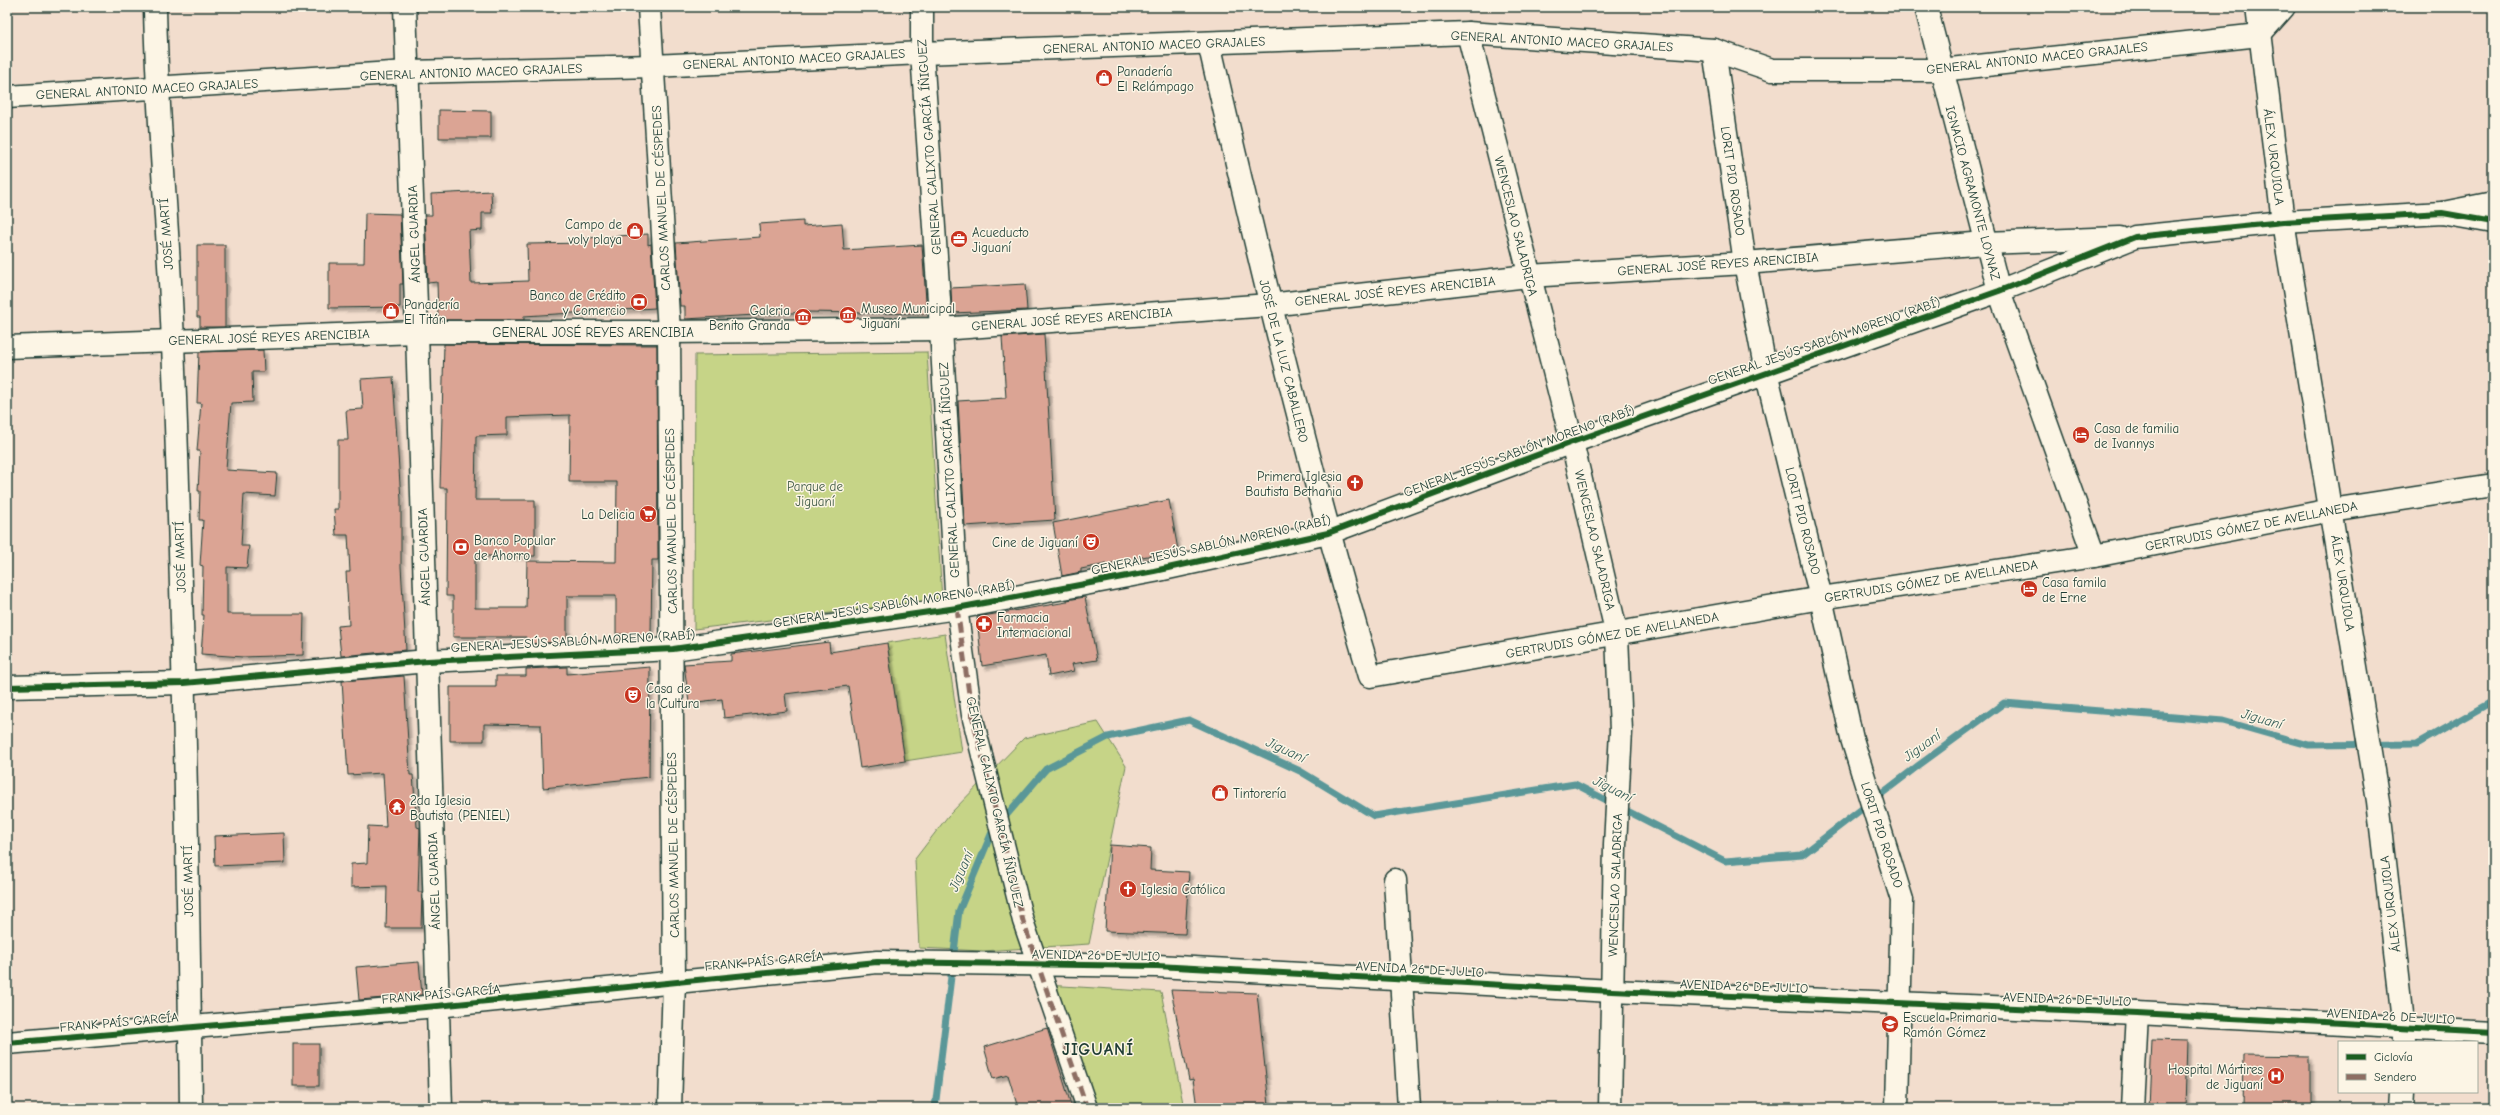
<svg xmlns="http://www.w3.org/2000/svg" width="2500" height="1115" font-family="'Comic Neue',sans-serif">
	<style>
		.green { fill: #c6d487; stroke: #72885e }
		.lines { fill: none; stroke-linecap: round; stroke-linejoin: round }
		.stream { stroke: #5a9798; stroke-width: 7 }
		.building { fill: #dba494; stroke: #1f3d34; fill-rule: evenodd; filter: url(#shadow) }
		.pedestrian-casing { stroke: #1f3d34; stroke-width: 23 }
		.minor-casing { stroke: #1f3d34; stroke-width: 25 }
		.tertiary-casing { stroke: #1f3d34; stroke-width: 25 }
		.secondary-casing { stroke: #1f3d34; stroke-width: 25 }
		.pedestrian { stroke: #fcf5e5; stroke-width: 20 }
		.minor { stroke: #fcf5e5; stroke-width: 22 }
		.tertiary { stroke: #fcf5e5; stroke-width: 22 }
		.secondary { stroke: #fcf5e5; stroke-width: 22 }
		.quiet { stroke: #8d6e63; stroke-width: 5; stroke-dasharray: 10 5; stroke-linecap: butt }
		.cycleway-casing { stroke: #fcf5e5; stroke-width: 8 }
		.cycleway { stroke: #1b5e20; stroke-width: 6 }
		.labels { text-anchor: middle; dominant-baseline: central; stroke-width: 3; stroke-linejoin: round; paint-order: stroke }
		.street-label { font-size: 13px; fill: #1f3d34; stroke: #fcf5e5 }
		.poi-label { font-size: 13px; fill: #1f3d34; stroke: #fcf5e5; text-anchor: start }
		.park-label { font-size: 13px; fill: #405b45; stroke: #fcf5e5 }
		.water-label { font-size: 14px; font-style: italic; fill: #335b55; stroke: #fcf5e5 }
		.district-label { font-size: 17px; font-weight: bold; letter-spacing: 1px; fill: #1f3d34; stroke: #fcf5e5 }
	</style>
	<defs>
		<filter id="shadow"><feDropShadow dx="3.5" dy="3.5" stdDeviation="1" flood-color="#0004"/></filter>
	</defs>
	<rect width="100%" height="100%" fill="#f2ddcd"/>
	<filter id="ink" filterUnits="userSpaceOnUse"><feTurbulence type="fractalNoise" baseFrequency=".025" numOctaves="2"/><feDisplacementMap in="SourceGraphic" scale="8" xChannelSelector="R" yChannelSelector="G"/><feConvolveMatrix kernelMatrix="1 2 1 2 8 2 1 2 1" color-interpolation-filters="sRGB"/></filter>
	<g filter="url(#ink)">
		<g class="green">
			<path d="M927 352 942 600 694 629 695 355Z"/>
			<path d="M945 634 962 752 905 761 887 643Z"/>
			<path d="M1098 722 1126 766 1089 944 983 951 919 948 915 859 948 816 1024 738Z"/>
			<path d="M1046 985 1161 992 1184 1108H1093Z"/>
		</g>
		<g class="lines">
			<path class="stream" d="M935 1108 959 911 992 832 1046 769 1108 737 1189 720 1300 771 1374 816 1575 784 1725 861 1802 855 1919 765 2004 703 2223 721 2308 745 2417 744 2493 701"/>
		</g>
		<g class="building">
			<path d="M439 110 491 111V138H439Z"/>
			<path d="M491 191 492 213H482V230L469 231 471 283 528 281 527 244 588 243 587 238 648 234V245L651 244 655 308 524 316V320H444V317H438L437 282 428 283 425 215H432L431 194Z"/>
			<path d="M365 213 400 214 403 284H400V307L329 308V263H364Z"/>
			<path d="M803 221V226L842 223 844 250 922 245 927 314 809 312 685 319V306H680L676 243 760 237 759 224Z"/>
			<path d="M197 245H225V327H200V317H197Z"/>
			<path d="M1025 284 1027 310 952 313 951 288Z"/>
			<path d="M1044 334 1055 520 965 526 958 401 1006 398 1002 337Z"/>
			<path d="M444 344 657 345 658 560H652L651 634H616V596H567V642L526 644V637H453V596H446L447 488H440ZM570 415 569 482H617L616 562 527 561 526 608H475V556H535V500H475L476 436 507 435V417Z"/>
			<path d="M263 350 264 372H252L253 402 231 403 226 470 277 473 275 496 244 494 241 546H249L247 568 227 567V614H304L303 655 243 657 201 654 204 615H202L203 566 200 565 203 520H199L200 491H198L200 451H197L201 403H197L199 352Z"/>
			<path d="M393 377 401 500V566L406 650 341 656 338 626 349 625 346 572H350L348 535H336L334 509H338V440H348L346 410 363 409 361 379Z"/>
			<path d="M1169 500 1178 550 1081 569V572L1062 576 1053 523Z"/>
			<path d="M1085 597 1097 660 1072 664 1074 671 1049 676 1046 655 982 666 977 617 1067 602V600Z"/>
			<path d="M829 642 830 652 887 643 905 761 860 768 848 686 785 694 787 711 724 718 722 699 689 703 684 664 731 661V654Z"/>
			<path d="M567 667V674L650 667 649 777 543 788 541 725 484 724V741H450V687H496V676H526V669Z"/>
			<path d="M404 676 410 775H413L417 827 420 828 418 892H422L421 928H386L387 886 351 887V864L367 863 368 826 386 827 383 773 348 775 342 681Z"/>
			<path d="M284 833 285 863 215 866 214 836Z"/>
			<path d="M1110 845 1151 848 1150 870 1189 872 1185 934 1105 931Z"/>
			<path d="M419 962 422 995 359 1000 356 967Z"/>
			<path d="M1171 990 1257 993 1269 1105 1251 1108H1197L1193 1079 1189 1080Z"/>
			<path d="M1047 1028 1072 1108H1018L1008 1075 993 1079 984 1047Z"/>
			<path d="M2152 1039 2187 1040 2185 1108H2149Z"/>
			<rect x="293" y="1044" width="26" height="42"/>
			<path d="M2243 1055 2310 1056V1108H2242Z"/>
		</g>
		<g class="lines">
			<defs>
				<path id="pedestrian" d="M957 608 972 715 1023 921 1087 1108"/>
				<g id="minor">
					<path d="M155 7C157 120 169 232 173 344 183 599 188 853 191 1108"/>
					<path d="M922 7V53L941 329"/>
					<path d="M1926 7 1999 291 2094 556"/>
					<path d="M2257 7 2283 222 2378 801 2404 1029V1042"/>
					<path d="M1468 33 1572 442 1617 635 1621 731 1615 845 1610 1108"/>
					<path d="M1209 43C1258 256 1308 467 1370 676L1821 598 2094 556 2331 510 2493 485"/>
					<path d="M1714 50 1745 263 1766 372 1821 598 1852 739 1902 900 1897 1108"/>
					<path d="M7 97 408 72 653 66 922 53 1468 33 1714 50 1772 70H1941L2259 35 2284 7"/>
					<path d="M2443 213 2493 203"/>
					<path d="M7 347 417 332H669"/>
					<path d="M7 687 184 683 427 661"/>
					<path d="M1395 880 1409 1108"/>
					<path d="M7 1043 437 1006"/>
					<path d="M670 1108 674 981"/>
					<path d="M2132 1108 2137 1013"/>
					<path d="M2401 1108 2402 1092"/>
				</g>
				<g id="tertiary">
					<path d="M649 7 669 332 674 981"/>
					<path d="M941 329 957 608"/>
					<path d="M669 332 941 329 1269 305 1528 276 1745 263 1985 243 2120 238"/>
					<path d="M427 661 673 649 957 608 1154 571 1328 533 1572 442 1999 291 2135 237 2283 222 2442 213 2493 222"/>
					<path d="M437 1006 877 962 1157 966 1612 991 2137 1013 2493 1032"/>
				</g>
				<path id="secondary" d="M405 7 417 332 441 1108"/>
			</defs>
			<use href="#pedestrian" class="pedestrian-casing"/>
			<use href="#minor" class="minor-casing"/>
			<use href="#tertiary" class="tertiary-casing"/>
			<use href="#secondary" class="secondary-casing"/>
			<use href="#pedestrian" class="pedestrian"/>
			<use href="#minor" class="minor"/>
			<use href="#tertiary" class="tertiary"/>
			<use href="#secondary" class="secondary"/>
			<path class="quiet" d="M957 608 972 715 1023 921 1087 1108"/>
			<defs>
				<g id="cycleway">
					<path d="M7 687 184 683 427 661 673 649 957 608 1154 571 1328 533 1572 442 1999 291 2135 237 2283 222 2442 213 2493 222"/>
					<path d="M7 1043 437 1006 877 962 1157 966 1612 991 2137 1013 2493 1032"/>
				</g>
			</defs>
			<use href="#cycleway" class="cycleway-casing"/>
			<use href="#cycleway" class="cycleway"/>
		</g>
	</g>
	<defs>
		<symbol id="shop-disc" viewBox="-11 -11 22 22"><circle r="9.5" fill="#c8321e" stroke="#fcf5e5"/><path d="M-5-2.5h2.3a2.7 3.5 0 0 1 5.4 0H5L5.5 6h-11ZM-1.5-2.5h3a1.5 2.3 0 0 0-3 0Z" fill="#fff"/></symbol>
		<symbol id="office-disc" viewBox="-11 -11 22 22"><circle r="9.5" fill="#c8321e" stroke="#fcf5e5"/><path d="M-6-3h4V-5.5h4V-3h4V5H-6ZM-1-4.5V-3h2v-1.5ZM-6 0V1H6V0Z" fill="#fff"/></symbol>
		<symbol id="bank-disc" viewBox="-11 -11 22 22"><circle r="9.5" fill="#c8321e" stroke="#fcf5e5"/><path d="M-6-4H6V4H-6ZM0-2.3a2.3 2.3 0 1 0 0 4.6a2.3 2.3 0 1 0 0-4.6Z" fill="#fff"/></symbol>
		<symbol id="museum-disc" viewBox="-11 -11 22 22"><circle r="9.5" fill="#c8321e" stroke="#fcf5e5"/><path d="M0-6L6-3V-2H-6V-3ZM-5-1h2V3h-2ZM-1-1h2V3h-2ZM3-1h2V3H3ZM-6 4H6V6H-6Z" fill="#fff"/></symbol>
		<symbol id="hotel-disc" viewBox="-11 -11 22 22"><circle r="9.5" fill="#c8321e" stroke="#fcf5e5"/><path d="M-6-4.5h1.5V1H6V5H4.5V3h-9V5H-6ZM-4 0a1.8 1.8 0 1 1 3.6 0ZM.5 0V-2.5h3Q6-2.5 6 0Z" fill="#fff"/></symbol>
		<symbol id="church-disc" viewBox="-11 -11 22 22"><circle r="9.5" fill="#c8321e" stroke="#fcf5e5"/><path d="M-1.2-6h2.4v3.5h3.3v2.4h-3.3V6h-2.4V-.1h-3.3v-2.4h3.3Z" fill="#fff"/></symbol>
		<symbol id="supermarket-disc" viewBox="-11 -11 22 22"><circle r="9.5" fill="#c8321e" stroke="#fcf5e5"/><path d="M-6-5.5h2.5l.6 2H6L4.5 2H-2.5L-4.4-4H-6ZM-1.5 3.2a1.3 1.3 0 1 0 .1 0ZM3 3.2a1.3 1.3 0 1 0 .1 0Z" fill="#fff"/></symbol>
		<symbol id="theatre-disc" viewBox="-11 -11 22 22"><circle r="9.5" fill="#c8321e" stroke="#fcf5e5"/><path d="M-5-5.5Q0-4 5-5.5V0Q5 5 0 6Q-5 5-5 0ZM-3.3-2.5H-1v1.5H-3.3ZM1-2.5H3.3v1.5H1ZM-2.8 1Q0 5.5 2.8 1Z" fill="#fff"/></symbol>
		<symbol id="pharmacy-disc" viewBox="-11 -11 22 22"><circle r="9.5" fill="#c8321e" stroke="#fcf5e5"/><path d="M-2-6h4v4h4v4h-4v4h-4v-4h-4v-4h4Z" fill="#fff"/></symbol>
		<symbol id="temple-disc" viewBox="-11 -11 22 22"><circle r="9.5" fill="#c8321e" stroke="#fcf5e5"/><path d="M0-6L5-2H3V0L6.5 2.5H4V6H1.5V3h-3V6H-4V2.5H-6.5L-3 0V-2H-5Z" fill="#fff"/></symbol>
		<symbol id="school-disc" viewBox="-11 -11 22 22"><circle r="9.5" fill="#c8321e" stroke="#fcf5e5"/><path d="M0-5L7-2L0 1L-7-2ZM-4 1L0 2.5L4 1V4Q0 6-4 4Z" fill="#fff"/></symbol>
		<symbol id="hospital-disc" viewBox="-11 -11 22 22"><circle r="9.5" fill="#c8321e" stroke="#fcf5e5"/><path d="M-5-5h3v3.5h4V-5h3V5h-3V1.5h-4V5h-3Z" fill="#fff"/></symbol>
	</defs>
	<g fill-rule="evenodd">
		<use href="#shop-disc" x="1094" y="68" width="20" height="20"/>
		<use href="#shop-disc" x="625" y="221" width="20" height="20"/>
		<use href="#office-disc" x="949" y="229" width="20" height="20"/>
		<use href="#bank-disc" x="629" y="292" width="20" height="20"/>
		<use href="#shop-disc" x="381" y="301" width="20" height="20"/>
		<use href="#museum-disc" x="838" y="305" width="20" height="20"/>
		<use href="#museum-disc" x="793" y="307" width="20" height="20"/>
		<use href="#hotel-disc" x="2071" y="425" width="20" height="20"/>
		<use href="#church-disc" x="1345" y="473" width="20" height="20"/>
		<use href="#supermarket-disc" x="638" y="504" width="20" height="20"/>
		<use href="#theatre-disc" x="1081" y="532" width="20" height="20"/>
		<use href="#bank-disc" x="451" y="537" width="20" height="20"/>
		<use href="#hotel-disc" x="2019" y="579" width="20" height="20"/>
		<use href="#pharmacy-disc" x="974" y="614" width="20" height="20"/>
		<use href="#theatre-disc" x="623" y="685" width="20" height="20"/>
		<use href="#shop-disc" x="1210" y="783" width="20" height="20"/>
		<use href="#temple-disc" x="387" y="797" width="20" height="20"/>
		<use href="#church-disc" x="1118" y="879" width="20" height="20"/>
		<use href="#school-disc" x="1880" y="1014" width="20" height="20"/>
		<use href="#hospital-disc" x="2266" y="1066" width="20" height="20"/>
	</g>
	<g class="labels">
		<g class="street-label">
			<text transform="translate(1562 41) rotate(3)">GENERAL ANTONIO MACEO GRAJALES</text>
			<text transform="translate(1154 45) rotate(-2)">GENERAL ANTONIO MACEO GRAJALES</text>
			<text transform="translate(2037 58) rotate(-6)">GENERAL ANTONIO MACEO GRAJALES</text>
			<text transform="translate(794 59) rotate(-3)">GENERAL ANTONIO MACEO GRAJALES</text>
			<text transform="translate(471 72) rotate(-2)">GENERAL ANTONIO MACEO GRAJALES</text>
			<text transform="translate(147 89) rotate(-3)">GENERAL ANTONIO MACEO GRAJALES</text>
			<text transform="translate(929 147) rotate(-94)">GENERAL CALIXTO GARCÍA ÍÑIGUEZ</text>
			<text transform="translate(2274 157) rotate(83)">ÁLEX URQUIOLA</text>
			<text transform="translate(1733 181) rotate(82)">LORIT PIO ROSADO</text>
			<text transform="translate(1973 193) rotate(75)">IGNACIO AGRAMONTE LOYNAZ</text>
			<text transform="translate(661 198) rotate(-93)">CARLOS MANUEL DE CÉSPEDES</text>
			<text transform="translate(1516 226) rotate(76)">WENCESLAO SALADRIGA</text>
			<text transform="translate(166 234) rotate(-94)">JOSÉ MARTÍ</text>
			<text transform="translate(414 234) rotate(-92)">ÁNGEL GUARDIA</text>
			<text transform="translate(1718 264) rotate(-4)">GENERAL JOSÉ REYES ARENCIBIA</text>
			<text transform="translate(1395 291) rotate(-6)">GENERAL JOSÉ REYES ARENCIBIA</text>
			<text transform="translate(1072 319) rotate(-4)">GENERAL JOSÉ REYES ARENCIBIA</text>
			<text x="593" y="332">GENERAL JOSÉ REYES ARENCIBIA</text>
			<text transform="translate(269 337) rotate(-2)">GENERAL JOSÉ REYES ARENCIBIA</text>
			<text transform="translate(1824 341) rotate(-19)">GENERAL JESÚS SABLÓN MORENO (RABÍ)</text>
			<text transform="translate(1284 361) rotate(76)">JOSÉ DE LA LUZ CABALLERO</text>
			<text transform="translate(1519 451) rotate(-20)">GENERAL JESÚS SABLÓN MORENO (RABÍ)</text>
			<text transform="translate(949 470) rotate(-93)">GENERAL CALIXTO GARCÍA ÍÑIGUEZ</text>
			<text transform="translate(671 521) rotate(-91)">CARLOS MANUEL DE CÉSPEDES</text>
			<text transform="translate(1803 521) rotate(76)">LORIT PIO ROSADO</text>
			<text transform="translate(2251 526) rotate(-11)">GERTRUDIS GÓMEZ DE AVELLANEDA</text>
			<text transform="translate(1595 540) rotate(77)">WENCESLAO SALADRIGA</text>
			<text transform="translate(1211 545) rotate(-12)">GENERAL JESÚS SABLÓN MORENO (RABÍ)</text>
			<text transform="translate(180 557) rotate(-92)">JOSÉ MARTÍ</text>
			<text transform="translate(424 557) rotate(-92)">ÁNGEL GUARDIA</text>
			<text transform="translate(1931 581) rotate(-9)">GERTRUDIS GÓMEZ DE AVELLANEDA</text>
			<text transform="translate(2343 583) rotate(81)">ÁLEX URQUIOLA</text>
			<text transform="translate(894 604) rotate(-9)">GENERAL JESÚS SABLÓN MORENO (RABÍ)</text>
			<text transform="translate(1612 635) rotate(-10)">GERTRUDIS GÓMEZ DE AVELLANEDA</text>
			<text transform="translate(573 641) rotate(-3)">GENERAL JESÚS SABLÓN MORENO (RABÍ)</text>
			<text transform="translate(995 802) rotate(77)">GENERAL CALIXTO GARCÍA ÍÑIGUEZ</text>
			<text transform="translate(1882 835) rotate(72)">LORIT PIO ROSADO</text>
			<text transform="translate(673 845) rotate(-91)">CARLOS MANUEL DE CÉSPEDES</text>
			<text transform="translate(188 881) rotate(-91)">JOSÉ MARTÍ</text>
			<text transform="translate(434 881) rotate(-92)">ÁNGEL GUARDIA</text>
			<text transform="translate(1615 885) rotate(-88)">WENCESLAO SALADRIGA</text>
			<text transform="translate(2390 904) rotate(-97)">ÁLEX URQUIOLA</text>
			<text transform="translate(1096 955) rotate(1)">AVENIDA 26 DE JULIO</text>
			<text transform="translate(764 961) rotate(-5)">FRANK PAÍS GARCÍA</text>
			<text transform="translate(1420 969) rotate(3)">AVENIDA 26 DE JULIO</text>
			<text transform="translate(1744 986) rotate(2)">AVENIDA 26 DE JULIO</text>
			<text transform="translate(441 994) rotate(-5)">FRANK PAÍS GARCÍA</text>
			<text transform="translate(2067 999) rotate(2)">AVENIDA 26 DE JULIO</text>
			<text transform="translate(2391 1016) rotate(3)">AVENIDA 26 DE JULIO</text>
			<text transform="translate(119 1022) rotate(-5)">FRANK PAÍS GARCÍA</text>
		</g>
		<g class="poi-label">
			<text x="1117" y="71">Panadería<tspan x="1117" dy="15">El Relámpago</tspan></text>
			<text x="622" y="224" text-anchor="end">Campo de<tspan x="622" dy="15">voly playa</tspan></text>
			<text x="972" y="232">Acueducto<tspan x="972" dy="15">Jiguaní</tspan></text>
			<text x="626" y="295" text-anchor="end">Banco de Crédito<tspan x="626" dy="15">y Comercio</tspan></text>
			<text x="404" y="304">Panadería<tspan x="404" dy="15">El Titán</tspan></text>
			<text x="861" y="308">Museo Municipal<tspan x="861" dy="15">Jiguaní</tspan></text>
			<text x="790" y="310" text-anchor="end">Galeria<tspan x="790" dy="15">Benito Granda</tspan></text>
			<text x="2094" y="428">Casa de familia<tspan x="2094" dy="15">de Ivannys</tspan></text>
			<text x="1342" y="476" text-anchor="end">Primera Iglesia<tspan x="1342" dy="15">Bautista Bethania</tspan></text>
			<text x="635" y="514" text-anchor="end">La Delicia</text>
			<text x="474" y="540">Banco Popular<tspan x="474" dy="15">de Ahorro</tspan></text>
			<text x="1078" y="542" text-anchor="end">Cine de Jiguaní</text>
			<text x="2042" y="582">Casa famila<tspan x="2042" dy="15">de Erne</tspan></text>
			<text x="997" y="617">Farmacia<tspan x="997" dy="15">Internacional</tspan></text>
			<text x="646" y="688">Casa de<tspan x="646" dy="15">la Cultura</tspan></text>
			<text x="1233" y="793">Tintorería</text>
			<text x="410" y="800">2da Iglesia<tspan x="410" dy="15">Bautista (PENIEL)</tspan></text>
			<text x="1141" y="889">Iglesia Católica</text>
			<text x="1903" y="1017">Escuela Primaria<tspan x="1903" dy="15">Ramón Gómez</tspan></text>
			<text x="2263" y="1069" text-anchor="end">Hospital Mártires<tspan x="2263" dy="15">de Jiguaní</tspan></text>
		</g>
		<g class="park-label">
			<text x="815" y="486">Parque de<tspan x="815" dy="15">Jiguaní</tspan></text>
		</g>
		<g class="water-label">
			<text transform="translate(2262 719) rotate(16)">Jiguaní</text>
			<text transform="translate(1922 746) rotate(-36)">Jiguaní</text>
			<text transform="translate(1286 750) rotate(25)">Jiguaní</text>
			<text transform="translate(1613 789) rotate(27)">Jiguaní</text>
			<text transform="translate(961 871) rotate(-67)">Jiguaní</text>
		</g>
		<g class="district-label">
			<text x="1098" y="1049">JIGUANÍ</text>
		</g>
	</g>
	<rect width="2500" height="1115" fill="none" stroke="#fcf5e5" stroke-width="24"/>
	<rect x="12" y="12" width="2476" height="1091" fill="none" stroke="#1f3d34" stroke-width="1.5" filter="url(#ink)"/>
	<rect x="2338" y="1041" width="140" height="52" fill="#fcf5e5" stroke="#a4ab9e"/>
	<rect x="2346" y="1054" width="20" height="6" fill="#1b5e20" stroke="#a4ab9e"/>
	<text x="2374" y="1061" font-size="12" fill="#1f3d34">Ciclovía</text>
	<rect x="2346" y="1074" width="20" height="6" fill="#8d6e63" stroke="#a4ab9e"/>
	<text x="2374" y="1081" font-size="12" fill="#1f3d34">Sendero</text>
</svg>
